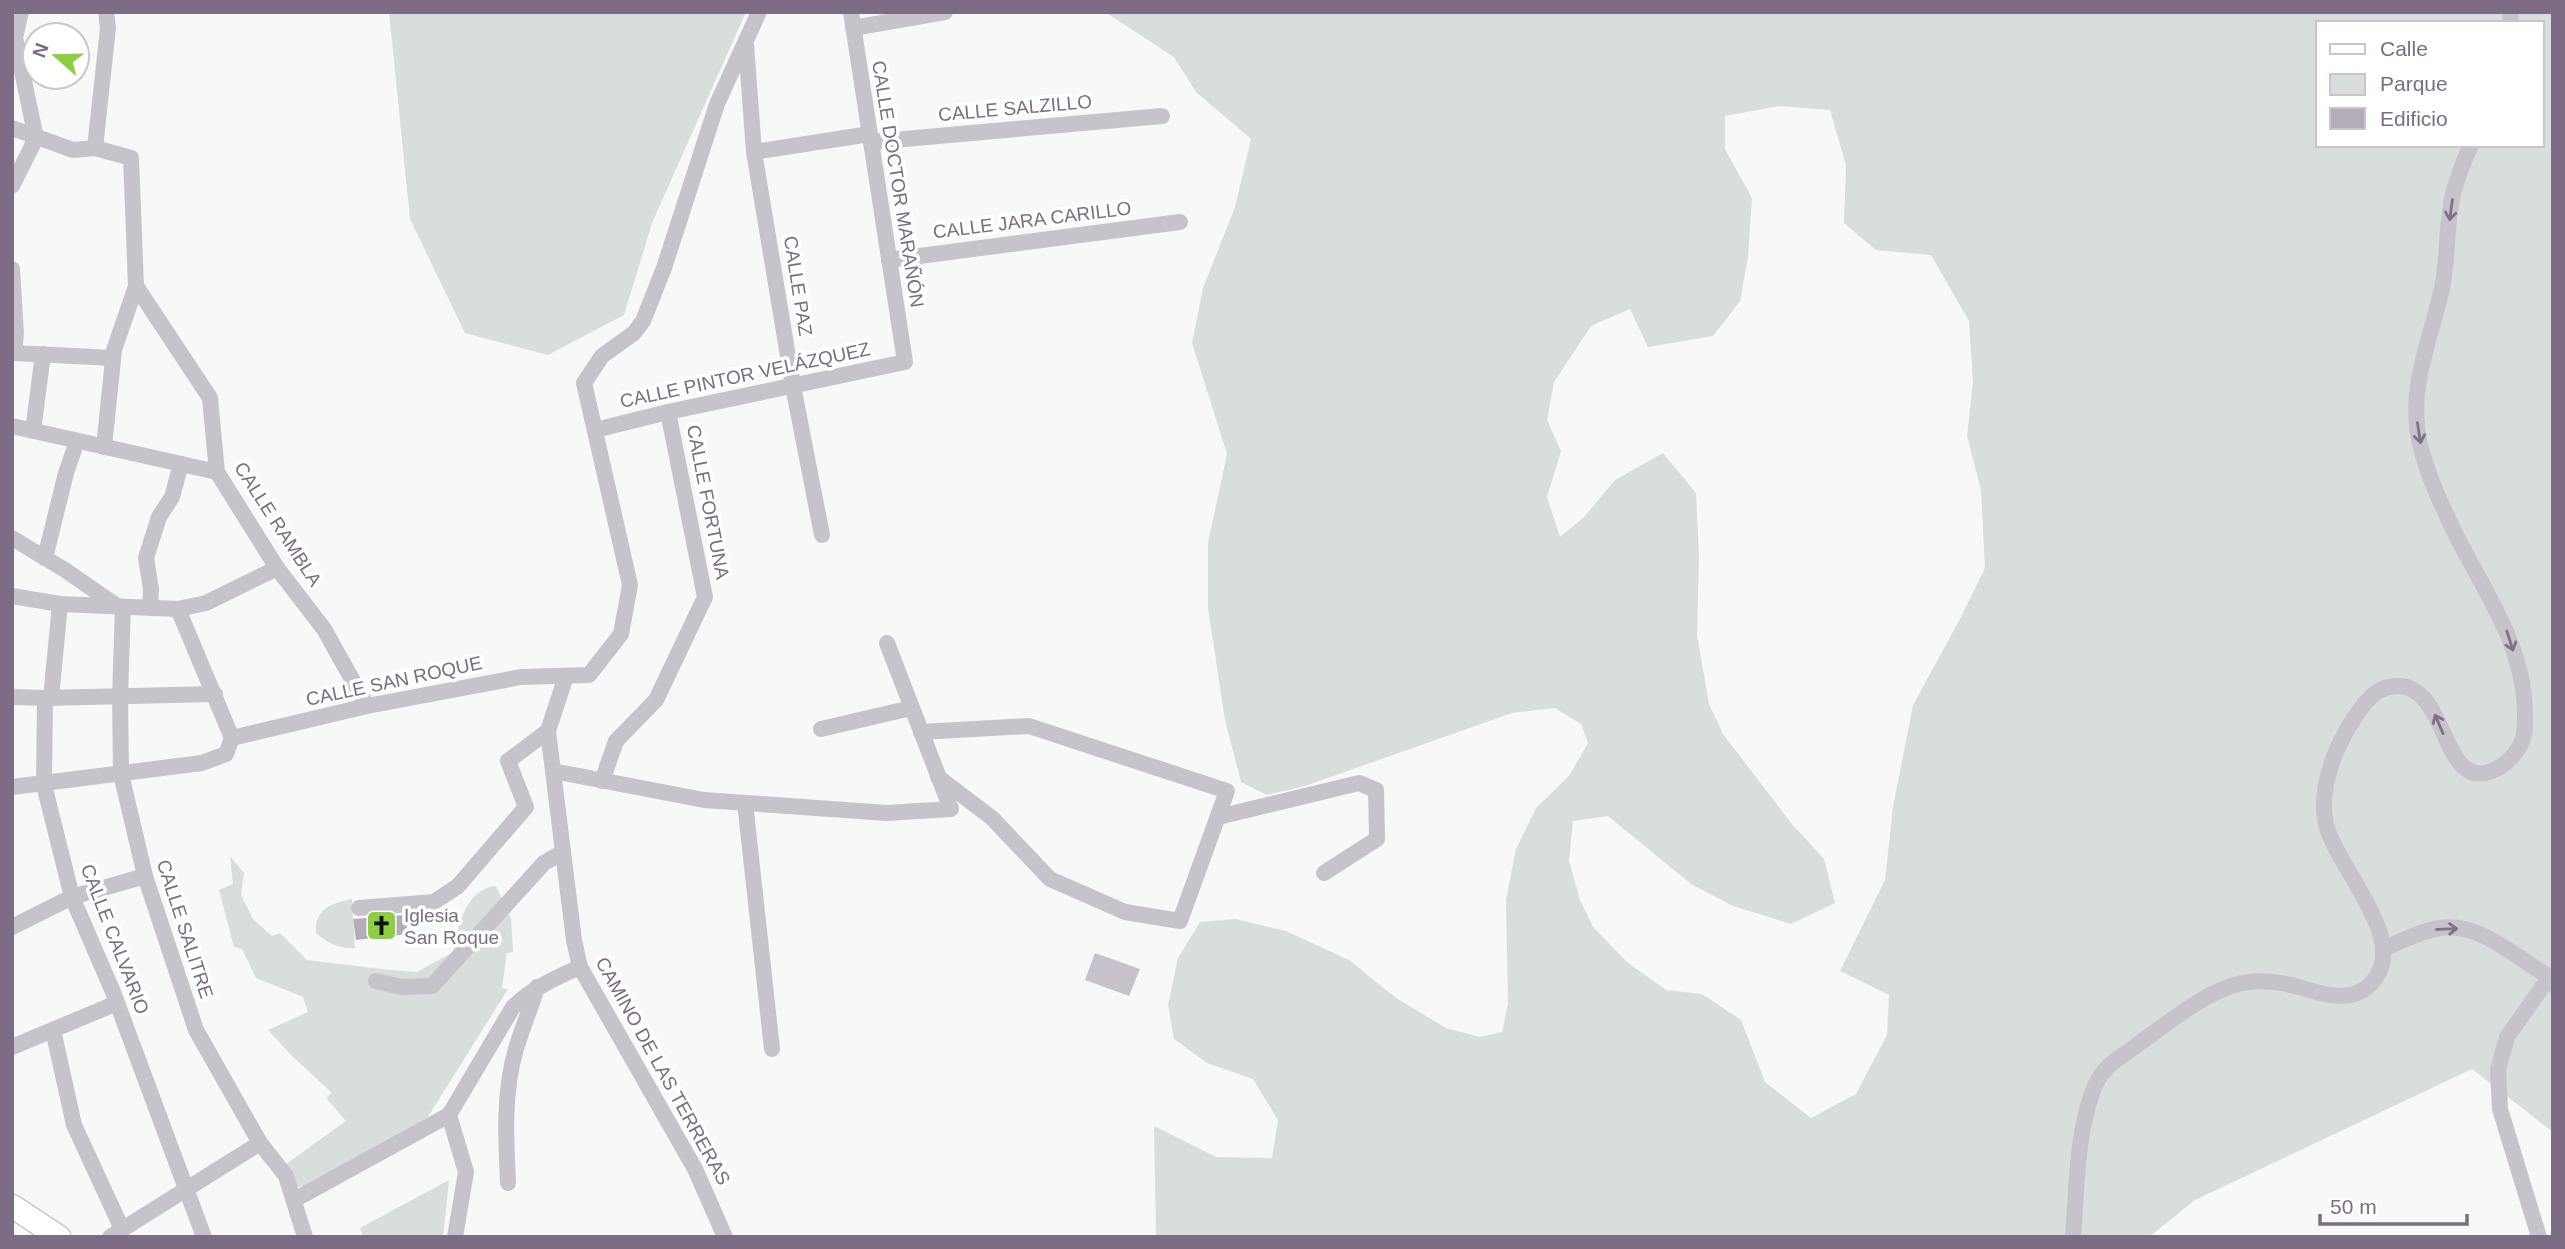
<svg xmlns="http://www.w3.org/2000/svg" width="2565" height="1249" font-family="Helvetica,sans-serif">
	<style>
		.green { fill: #d7dedc; fill-rule: evenodd }
		.water { fill: #c7c2cc }
		.building { fill: #b4acb8 }
		.lines { fill: none; stroke-linecap: round; stroke-linejoin: round }
		.secondary-casing { stroke: #bdb8c0; stroke-width: 25 }
		.street { stroke: #c7c3ca; stroke-width: 16 }
		.secondary { stroke: #fff; stroke-width: 23 }
		.oneway { stroke: #807088 }
		.labels { text-anchor: middle; dominant-baseline: central; stroke-width: 7; stroke-linejoin: round; paint-order: stroke }
		.street-label { font-size: 19px; fill: #7c6c84; stroke: #fff }
		.poi-label { font-size: 19px; fill: #7c6c84; stroke: #fff; text-anchor: start }
	</style>
	<rect width="100%" height="100%" fill="#f7f9f8"/>
	<g class="green">
		<path d="M389 12H746L652 223 624 315 548 355 465 333 410 219Z"/>
		<path d="M1105 12H2553V1132L2472 1069 2195 1200 2149 1237H1156L1154 1126 1216 1157 1272 1158 1278 1120 1253 1079 1207 1063 1174 1039 1168 1005 1178 958 1200 922 1235 919 1286 931 1349 960 1396 998 1446 1028 1480 1037 1502 1032 1508 1004 1506 900 1516 849 1536 808 1569 776 1588 743 1581 724 1555 708 1512 713 1305 786 1267 795 1241 782 1225 720 1208 608V543L1227 454 1192 343 1203 288 1235 207 1251 139 1196 92 1174 57ZM2318 23H2542V145H2318ZM1779 106 1830 110 1846 165 1844 223 1876 250 1931 255 1969 321 1973 382 1967 436 1981 490 1985 568 1960 619 1913 705 1893 807 1885 880 1840 971 1889 995 1887 1035 1856 1094 1811 1118 1765 1082 1741 1020 1702 994 1666 990 1627 962 1593 927 1580 900 1569 861 1573 821 1608 816 1691 884 1733 906 1791 924 1835 903 1824 859 1791 823 1723 734 1709 704 1697 635 1699 556 1696 493 1663 453 1615 480 1584 517 1560 537 1547 497 1561 451 1547 420 1554 382 1591 326 1630 309 1648 347 1713 336 1740 301 1748 257 1752 198 1725 149V116Z"/>
		<path d="M230 856 244 873 241 895 253 919 272 936 280 933 307 960 390 970 417 972 453 952C457 928 466 888 496 886L511 918 513 952 507 953 502 988 508 989 426 1120 304 1186 296 1187 286 1164 346 1121 326 1098 332 1093 292 1056 268 1030 308 1012 303 997 256 978 242 949 234 947 219 890 233 884Z"/>
		<path d="M352 899 355 948C342 950 325 942 316 933 314 909 332 903 352 899Z"/>
		<path d="M449 1180 443 1237H363L360 1228Z"/>
	</g>
	<path class="water" d="M1095 953 1140 969 1129 996 1085 980Z"/>
	<path class="building" d="M405 915 408 934 356 940 353 919Z"/>
	<g class="lines">
		<defs>
			<path id="secondary" d="M12 1206 59 1237"/>
		</defs>
		<use href="#secondary" class="secondary-casing"/>
		<g class="street">
			<path d="M21 12 15 38 36 138"/>
			<path d="M2510 23 2511 12"/>
			<path d="M853 28 945 12"/>
			<path d="M746 44 754 152 793 386 822 535"/>
			<path d="M12 128 73 150 95 148 131 158 136 286 210 398 217 472 277 568 324 629 367 706"/>
			<path d="M871 142 1162 116"/>
			<path d="M95 148 108 28 106 12"/>
			<path d="M754 152 870 134"/>
			<path d="M12 186 36 138"/>
			<path d="M889 260 1180 222"/>
			<path d="M12 269 16 334 14 353 113 358"/>
			<path d="M12 426 217 472"/>
			<path d="M595 430 668 412 905 362 851 12"/>
			<path d="M33 431 43 354"/>
			<path d="M104 447 114 350 136 286"/>
			<path d="M12 538 65 570 117 606"/>
			<path d="M45 558 66 473 77 441"/>
			<path d="M12 596 60 604 178 609 206 603 277 568"/>
			<path d="M123 607 120 696 121 774 145 876 196 1030 260 1143 286 1176 305 1237"/>
			<path d="M150 608 151 589 146 558 159 517 172 497 181 464"/>
			<path d="M178 609 232 738"/>
			<path d="M566 676 548 731 574 940 580 967 695 1169 725 1237"/>
			<path d="M12 697 45 698 215 694"/>
			<path d="M45 698 44 785 72 897 113 992 204 1237"/>
			<path d="M51 698 60 604"/>
			<path d="M821 729 911 708"/>
			<path d="M921 732 1029 726 1227 791 1180 921 1125 912 1050 879 992 818 938 777"/>
			<path d="M232 738 367 706 521 677 589 675 621 634 630 585 584 383 602 356 634 333 643 321 664 268 717 104 759 12"/>
			<path d="M553 771 704 800 887 813 951 809 887 643"/>
			<path d="M602 781 616 741 656 700 705 597 668 412"/>
			<path d="M12 787 202 763 226 754 232 738"/>
			<path d="M745 803 772 1049"/>
			<path d="M1218 817 1359 783 1376 790 1377 839 1324 873"/>
			<path d="M359 908 434 902 458 886 526 807 508 761 548 731"/>
			<path d="M12 927 72 897 145 876"/>
			<path d="M2383 949C2402 941 2420 931 2440 928 2480 921 2520 961 2553 979"/>
			<path d="M376 981 401 987 432 986 544 863 563 852"/>
			<path d="M53 1030 74 1125 122 1229"/>
			<path d="M12 1047 117 1003"/>
			<path d="M449 1115 513 1007C533 988 555 978 580 967"/>
			<path d="M449 1115 466 1172 455 1237"/>
			<path d="M508 1183C506 1139 503 1092 516 1049 522 1028 531 1008 537 987"/>
			<path d="M294 1200 449 1115"/>
			<path d="M110 1237 260 1143"/>
			<path d="M2073 1237C2077 1190 2076 1136 2093 1091 2095 1084 2100 1076 2105 1070 2113 1060 2127 1053 2137 1045 2167 1024 2212 985 2250 982 2265 980 2284 983 2299 987 2327 996 2360 1006 2378 974 2402 932 2336 866 2326 824 2317 783 2340 735 2365 703 2374 692 2385 685 2400 686 2448 689 2442 791 2492 771 2506 765 2514 757 2521 744 2526 734 2525 723 2525 712 2524 644 2483 590 2454 531 2440 502 2426 472 2419 440 2408 387 2431 339 2442 288 2448 259 2446 228 2452 199 2456 181 2463 162 2471 145"/>
			<path d="M2539 1237 2500 1109 2498 1070 2507 1037 2543 986 2553 980"/>
		</g>
		<use href="#secondary" class="secondary"/>
	</g>
	<defs><path id="oneway-shaft" d="M-6 0H5M1.5-3L5.5 0L1.5 3" fill="none" stroke-width="1.6" stroke-linecap="round" stroke-linejoin="round" transform="scale(1.75)"/></defs>
	<g class="oneway">
		<use href="#oneway-shaft" transform="translate(2451 210) rotate(98)"/>
		<use href="#oneway-shaft" transform="translate(2419 433) rotate(81)"/>
		<use href="#oneway-shaft" transform="translate(2510 641) rotate(72)"/>
		<use href="#oneway-shaft" transform="translate(2439 724) rotate(-113)"/>
		<use href="#oneway-shaft" transform="translate(2447 929) rotate(-2)"/>
	</g>
	<defs>
		<symbol id="church-square" viewBox="-11 -11 22 22"><rect x="-9" y="-9" width="18" height="18" rx="4" fill="#8ece43" stroke="#fff"/><path d="M-1.2-6h2.4v3.5h3.3v2.4h-3.3V6h-2.4V-.1h-3.3v-2.4h3.3Z" fill="#111"/></symbol>
	</defs>
	<g fill-rule="evenodd">
		<use href="#church-square" x="364" y="908" width="35" height="35"/>
	</g>
	<g class="labels">
		<g class="street-label">
			<text transform="translate(1015 108) rotate(-5)">CALLE SALZILLO</text>
			<text transform="translate(898 184) rotate(81)">CALLE DOCTOR MARAÑÓN</text>
			<text transform="translate(1032 220) rotate(-7)">CALLE JARA CARILLO</text>
			<text transform="translate(798 286) rotate(81)">CALLE PAZ</text>
			<text transform="translate(745 375) rotate(-12)">CALLE PINTOR VELÁZQUEZ</text>
			<text transform="translate(708 502) rotate(79)">CALLE FORTUNA</text>
			<text transform="translate(278 524) rotate(57)">CALLE RAMBLA</text>
			<text transform="translate(394 681) rotate(-12)">CALLE SAN ROQUE</text>
			<text transform="translate(185 929) rotate(72)">CALLE SALITRE</text>
			<text transform="translate(115 939) rotate(69)">CALLE CALVARIO</text>
			<text transform="translate(663 1071) rotate(61)">CAMINO DE LAS TERRERAS</text>
		</g>
		<g class="poi-label">
			<text x="404" y="915">Iglesia<tspan x="404" dy="22">San Roque</tspan></text>
		</g>
	</g>
	<rect width="2565" height="1249" fill="none" stroke="#7c6c84" stroke-width="28"/>
	<rect x="2316" y="21" width="228" height="126" fill="#ffffff" stroke="#cbc4ce" stroke-width="2"/>
	<rect x="2330" y="44" width="35" height="10" fill="#ffffff" stroke="#cbc4ce" stroke-width="2"/>
	<text x="2380" y="56" font-size="21" fill="#7c6c84">Calle</text>
	<rect x="2330" y="74" width="35" height="21" fill="#d7dedc" stroke="#cbc4ce" stroke-width="2"/>
	<text x="2380" y="91" font-size="21" fill="#7c6c84">Parque</text>
	<rect x="2330" y="108" width="35" height="21" fill="#b4acb8" stroke="#cbc4ce" stroke-width="2"/>
	<text x="2380" y="126" font-size="21" fill="#7c6c84">Edificio</text>
	<g transform="translate(56 56) rotate(290)"><circle r="33" fill="#ffffff" stroke="#cbc4ce" stroke-width="2"/>
	<path d="M0-5L12 26L0 18L-12 26Z" fill="#8ece43"/>
	<text y="-10" font-size="19" font-weight="bold" text-anchor="middle" fill="#7c6c84">N</text>
	</g>
	<path d="M2320 1214v10h147v-10" fill="none" stroke="#7c6c84" stroke-width="3.5"/>
	<text x="2330" y="1214" font-size="21" fill="#7c6c84" stroke="#ffffff" stroke-width="5" paint-order="stroke">50 m</text>
</svg>
